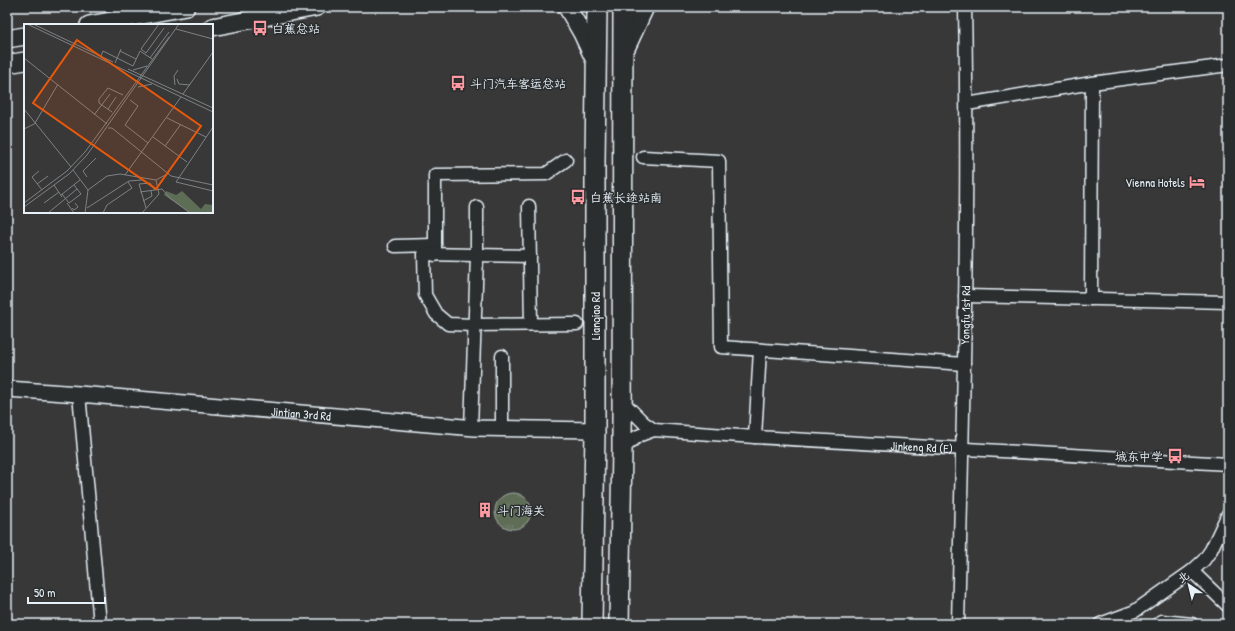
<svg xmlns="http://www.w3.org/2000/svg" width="1235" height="631" font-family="'Patrick Hand','LXGW WenKai TC',sans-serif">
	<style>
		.grass { fill: url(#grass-tufts); stroke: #a3afa7 }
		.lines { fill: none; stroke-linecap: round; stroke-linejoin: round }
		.minor-casing { stroke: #e8f1f8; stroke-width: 15 }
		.tertiary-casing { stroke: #e8f1f8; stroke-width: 18 }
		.secondary-casing { stroke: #e8f1f8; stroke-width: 20 }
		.primary-casing { stroke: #e8f1f8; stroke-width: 22 }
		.minor { stroke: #2a2d2e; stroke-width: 12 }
		.tertiary { stroke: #2a2d2e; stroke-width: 15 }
		.secondary { stroke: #2a2d2e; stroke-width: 17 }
		.primary { stroke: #2a2d2e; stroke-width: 19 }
		.labels { text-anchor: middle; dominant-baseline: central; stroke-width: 3; stroke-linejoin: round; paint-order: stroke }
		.poi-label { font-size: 12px; fill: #e8f1f8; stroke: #2a2d2e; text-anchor: start }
		.street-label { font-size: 12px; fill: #e8f1f8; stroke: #2a2d2e }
		.inset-road { fill: none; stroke: #7e8285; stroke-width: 1 }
		.view { fill: #e8590c; fill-opacity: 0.15; stroke: #e8590c; stroke-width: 2 }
		.inset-edge { fill: none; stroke: #e8f1f8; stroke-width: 2 }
	</style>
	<defs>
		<pattern id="grass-tufts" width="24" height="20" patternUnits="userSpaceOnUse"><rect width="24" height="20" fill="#5e6d56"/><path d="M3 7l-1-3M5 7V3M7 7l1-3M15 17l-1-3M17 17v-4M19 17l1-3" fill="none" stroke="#75826f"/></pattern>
	</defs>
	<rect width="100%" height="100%" fill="#383838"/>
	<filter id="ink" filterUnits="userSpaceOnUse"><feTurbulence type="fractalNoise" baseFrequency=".025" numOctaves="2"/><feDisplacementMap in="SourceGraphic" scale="8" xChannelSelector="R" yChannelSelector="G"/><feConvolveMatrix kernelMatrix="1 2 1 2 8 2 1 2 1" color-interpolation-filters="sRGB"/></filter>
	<g filter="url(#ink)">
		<circle class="grass" cx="513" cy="511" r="18"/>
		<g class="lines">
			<defs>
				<g id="minor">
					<path d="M967 104 1092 83 1228 65"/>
					<path d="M643 157 719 161 721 347 964 364"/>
					<path d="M529 206 531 324"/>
					<path d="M395 246 435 245"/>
					<path d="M435 255V175L546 174 566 160"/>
					<path d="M530 256 424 254 425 295 436 314 448 324 474 325 577 324"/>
					<path d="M965 296 1228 302"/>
					<path d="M1091 299 1092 83"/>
					<path d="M502 356V429"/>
					<path d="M79 394 100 624"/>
					<path d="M622 401 644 423 654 430"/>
					<path d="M471 428 477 256V207"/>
					<path d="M755 437 760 350"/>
					<path id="s1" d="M622 449 638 436 654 430 755 437 1228 464"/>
					<path d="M1192 571 1228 606"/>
					<path id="s2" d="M958 624C963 418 969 213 965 7"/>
					<path d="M1100 624 1135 611 1192 571 1204 560 1211 550 1228 514"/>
					<path d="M1158 624 1162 621 1192 624"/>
				</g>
				<g id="tertiary">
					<path id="s3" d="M7 389 79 394 475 428 595 430"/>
				</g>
				<g id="secondary">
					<path d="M567 7 582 33 596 63"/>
					<path d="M89 25 186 7"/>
					<path d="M212 27 317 7"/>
					<path d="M7 39 25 36"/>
					<path d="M7 64 25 61"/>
				</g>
				<g id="primary">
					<path d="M625 48 644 7"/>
					<path d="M592 624 595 430V161L597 7"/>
					<path d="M619 624 622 449 623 7"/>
				</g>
			</defs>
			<use href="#minor" class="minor-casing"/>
			<use href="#tertiary" class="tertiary-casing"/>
			<use href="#secondary" class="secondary-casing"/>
			<use href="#primary" class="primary-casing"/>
			<use href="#minor" class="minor"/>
			<use href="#tertiary" class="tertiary"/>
			<use href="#secondary" class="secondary"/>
			<use href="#primary" class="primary"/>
		</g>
	</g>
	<defs>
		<symbol id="bus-bare" viewBox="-9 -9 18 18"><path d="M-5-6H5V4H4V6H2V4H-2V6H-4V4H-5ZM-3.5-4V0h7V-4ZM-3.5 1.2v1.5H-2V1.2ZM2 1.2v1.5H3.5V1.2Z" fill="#ff9aa2" stroke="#2a2d2e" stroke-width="2.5" paint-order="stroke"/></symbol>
		<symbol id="hotel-bare" viewBox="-9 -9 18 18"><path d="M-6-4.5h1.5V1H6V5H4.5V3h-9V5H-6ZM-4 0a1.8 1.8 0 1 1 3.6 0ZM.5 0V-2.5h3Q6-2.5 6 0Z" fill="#ff9aa2" stroke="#2a2d2e" stroke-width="2.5" paint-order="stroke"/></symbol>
		<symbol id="building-bare" viewBox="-9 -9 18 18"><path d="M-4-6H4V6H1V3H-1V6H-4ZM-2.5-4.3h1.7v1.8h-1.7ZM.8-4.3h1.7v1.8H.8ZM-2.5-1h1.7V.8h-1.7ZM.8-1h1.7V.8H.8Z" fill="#ff9aa2" stroke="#2a2d2e" stroke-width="2.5" paint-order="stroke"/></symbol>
	</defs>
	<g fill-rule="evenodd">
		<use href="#bus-bare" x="249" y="17" width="22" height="22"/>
		<use href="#bus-bare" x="447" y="72" width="22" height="22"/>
		<use href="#hotel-bare" x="1186" y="171" width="22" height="22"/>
		<use href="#bus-bare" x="567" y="186" width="22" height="22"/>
		<use href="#bus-bare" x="1164" y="445" width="22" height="22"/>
		<use href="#building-bare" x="474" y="499" width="22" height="22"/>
	</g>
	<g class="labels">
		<g class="poi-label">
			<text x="272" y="28">白蕉总站</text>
			<text x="470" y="83">斗门汽车客运总站</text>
			<text x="1185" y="182" text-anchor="end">Vienna Hotels</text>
			<text x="590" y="197">白蕉长途站南</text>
			<text x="1163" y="456" text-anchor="end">城东中学</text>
			<text x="497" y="510">斗门海关</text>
		</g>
		<g class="street-label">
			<text transform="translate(595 316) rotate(-90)">Lianqiao Rd</text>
			<text stroke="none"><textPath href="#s2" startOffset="309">Yongfu 1st Rd</textPath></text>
			<text stroke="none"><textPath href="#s3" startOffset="295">Jintian 3rd Rd</textPath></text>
			<text stroke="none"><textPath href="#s1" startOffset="306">Jinkeng Rd (E)</textPath></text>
		</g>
	</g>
	<g transform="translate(24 24)">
		<rect width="189" height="189" fill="#383838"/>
		<path d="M142 167 152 171 158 167 177 185 181 180 189 181V189H166L140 171Z" fill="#5e6d56"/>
		<path class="inset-road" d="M3 0 189 88M9 0 89 38M135 0 117 25 122 29 140 4M152 5 189 15M96 27 112 35M77 32 79 27 109 42M0 34 83 100M126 34 145 8M91 39 97 25M109 42 116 27 128 35M104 45 189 84M109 46 123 42M153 55 155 60 166 61M151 61 150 52 154 46M114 63 128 60M159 70 189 28M106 76 114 82 101 101 124 119M0 85 47 143M84 85 92 73M88 88 75 79V75L84 64 99 71M70 91 86 70M143 94 182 113M11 99 34 60M189 103 152 158 189 167M84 104H88L147 152 189 161M0 105 12 99M129 113 163 138M141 122 157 100M49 146 64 166M15 147 8 153 18 166M101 151 157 73M63 153 59 147 72 134M13 160 24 152M30 161 38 173M64 166 83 152 96 150 132 156 145 149M116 168 138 165 146 174 166 189M38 170 45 179 57 170 50 161M37 171 56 156M119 177 128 172 127 167M0 179 43 147 61 128 145 13M20 179 35 168M43 179 50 189M0 183 45 150 63 131 155 0M48 184 50 186 54 183 51 179M63 184 105 157 118 156M122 184 115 160 126 159 131 166M24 189 53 165M61 189 64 166M79 189 83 181 108 164 104 158M118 189 135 170 132 156"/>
		<path class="view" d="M53 16 177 102 132 165 9 79Z"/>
		<rect width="189" height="189" class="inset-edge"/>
	</g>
	<rect width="1235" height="631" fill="none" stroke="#2a2d2e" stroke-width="24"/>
	<rect x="12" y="12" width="1211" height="607" fill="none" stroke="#e8f1f8" stroke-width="1.5" filter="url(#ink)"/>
	<g transform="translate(1189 585) rotate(325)" stroke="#2a2d2e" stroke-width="3" paint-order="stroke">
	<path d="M0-3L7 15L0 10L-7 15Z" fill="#e8f1f8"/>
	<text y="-6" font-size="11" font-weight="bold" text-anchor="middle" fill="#e8f1f8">北</text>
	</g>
	<path d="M28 597v6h77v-6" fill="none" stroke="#e8f1f8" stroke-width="2"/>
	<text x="34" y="597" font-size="12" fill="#e8f1f8" stroke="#2a2d2e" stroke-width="3" paint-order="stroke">50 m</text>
</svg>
